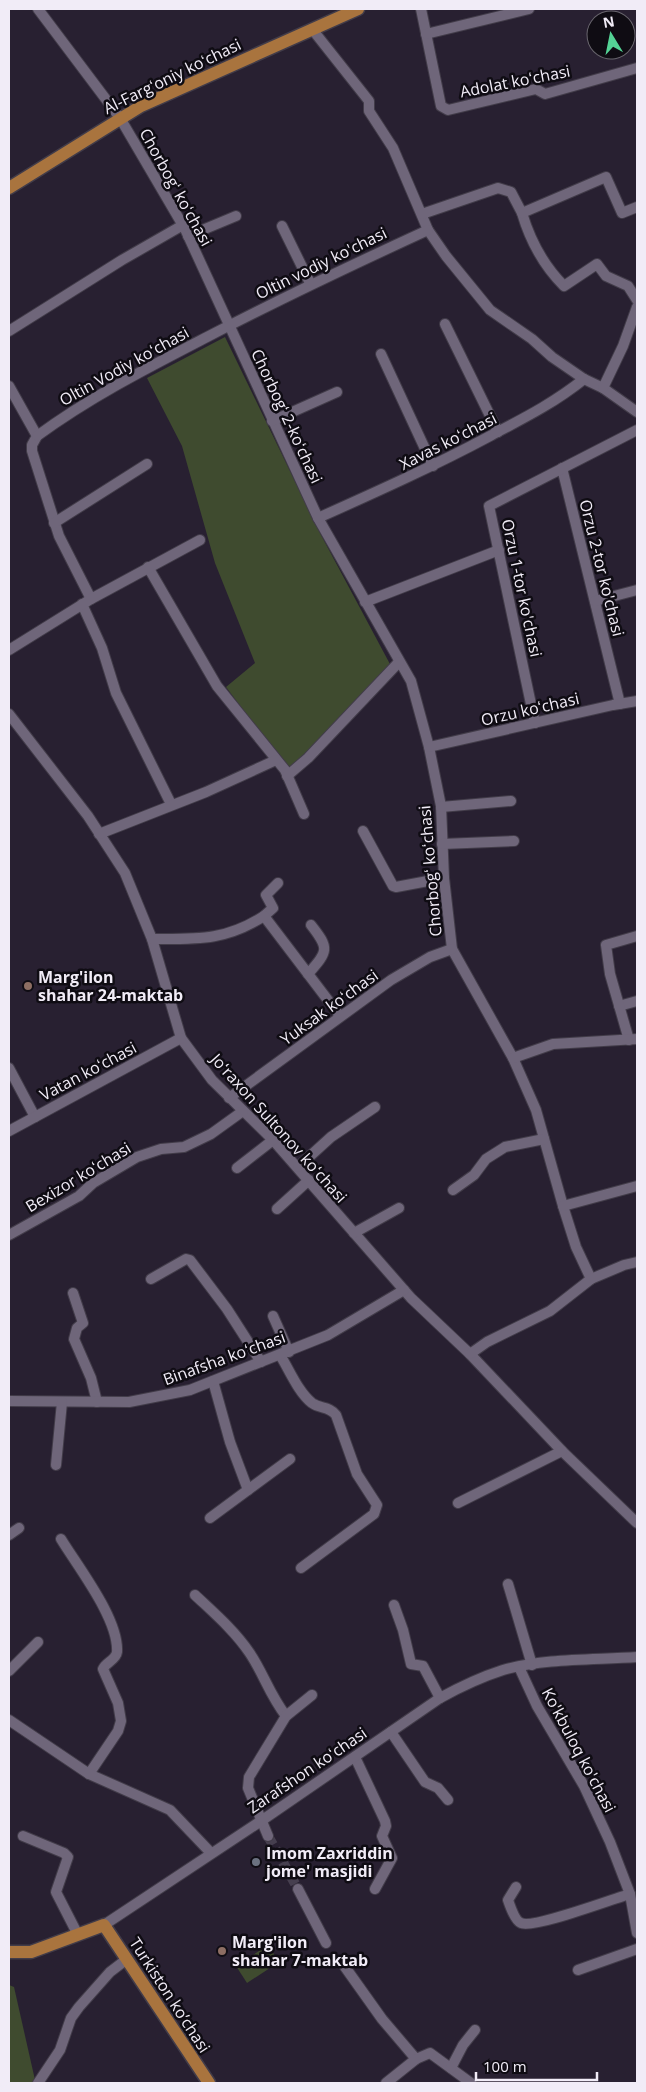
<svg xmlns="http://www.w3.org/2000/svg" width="646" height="2092" font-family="'Open Sans',sans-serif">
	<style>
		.green { fill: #3f4b2f }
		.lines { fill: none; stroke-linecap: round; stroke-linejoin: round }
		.minor-tunnel { stroke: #463f4f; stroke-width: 10; stroke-dasharray: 10 5; stroke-linecap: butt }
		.minor-casing { stroke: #423c49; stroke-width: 12 }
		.major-casing { stroke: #423c49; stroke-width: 15 }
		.minor { stroke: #6f667a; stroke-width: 10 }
		.major { stroke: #a9743e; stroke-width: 12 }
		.education-dot { fill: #8d6e63; stroke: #0f0c13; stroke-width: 2 }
		.worship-dot { fill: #6b7280; stroke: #0f0c13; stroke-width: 2 }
		.labels { text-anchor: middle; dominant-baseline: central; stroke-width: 5; stroke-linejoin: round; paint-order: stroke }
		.street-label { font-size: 16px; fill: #f1ecf7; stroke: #0f0c13 }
		.poi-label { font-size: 16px; font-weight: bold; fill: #f1ecf7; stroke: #0f0c13; text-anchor: start }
	</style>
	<rect width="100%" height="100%" fill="#282031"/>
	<g class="green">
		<path d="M225 337 321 535 391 666 289 771 226 687 255 663 215 563 182 446 147 378Z"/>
		<path d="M268 1945 279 1962 247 1983 236 1966Z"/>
		<path d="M9 1985 14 1987 35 2080 32 2083H9Z"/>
	</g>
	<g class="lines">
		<path class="minor-tunnel" d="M268 1836 298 1889"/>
		<defs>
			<g id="minor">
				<path d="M38 9 120 118 185 229 318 518 411 681 429 747 441 806 444 878 452 949 513 1058 536 1110 563 1206 576 1247 591 1279"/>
				<path d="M421 9 441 106 448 110 536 89 545 94 637 68"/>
				<path d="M312 29 369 101V111L393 148 428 230 446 256 490 310 532 339 552 357 584 379 603 388 637 412"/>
				<path d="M426 34 529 9"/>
				<path d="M522 213C530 240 544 266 564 286L597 264 606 276 628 286 637 300"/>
				<path d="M422 214 498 188 511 192 522 213 606 177 622 213 637 207"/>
				<path d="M282 226 310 283"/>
				<path d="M188 236 236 216"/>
				<path d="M445 324 498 432"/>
				<path d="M9 331 122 260 183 225"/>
				<path d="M381 354 433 466"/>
				<path d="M9 386 37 436 32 445V451L59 536 91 599"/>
				<path d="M603 388 623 346 637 307"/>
				<path d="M272 421 337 392"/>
				<path d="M37 436C90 397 149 367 207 337 280 299 354 264 428 230"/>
				<path d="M562 468 620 704"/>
				<path d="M318 518C376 492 434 466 490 436 524 418 554 403 584 379"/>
				<path d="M54 523 147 464"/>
				<path d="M148 567 217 686 285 770 304 814"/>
				<path d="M595 601 637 590"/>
				<path d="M365 602 499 550"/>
				<path d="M82 604 102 648 116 693 171 804"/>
				<path d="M9 650 91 599 200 540"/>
				<path d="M9 714 88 816 125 873 152 939 181 1038 212 1080 273 1140 411 1298 470 1354 562 1451 637 1523"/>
				<path d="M535 723 489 506 637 430"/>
				<path d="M429 747 613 705 637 701"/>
				<path d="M287 776 308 758 399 662"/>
				<path d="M441 807 511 801"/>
				<path d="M363 831 393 886 396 887 444 878"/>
				<path d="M99 834 206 792 276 760"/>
				<path d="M442 844 514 841"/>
				<path d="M264 916 273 908 266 895 278 883"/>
				<path d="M152 939C197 939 225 941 264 916L340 1016"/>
				<path d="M308 974C328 951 330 949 311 925"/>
				<path d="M619 1006 637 1001"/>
				<path d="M629 1040 610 974 606 945 637 936"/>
				<path d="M513 1058 553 1044 637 1039"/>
				<path d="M9 1068 35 1117"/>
				<path d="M229 1098 391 980 430 957 452 949"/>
				<path d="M9 1131 181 1038"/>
				<path d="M298 1167 331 1137 375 1107"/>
				<path d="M237 1168 273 1140"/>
				<path d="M453 1190 474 1175 486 1159 505 1147 544 1139"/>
				<path d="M563 1206 637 1186"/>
				<path d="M277 1209 309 1180"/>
				<path d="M354 1233 399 1208"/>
				<path d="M9 1235 79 1196 93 1183 137 1157 161 1149 184 1147 211 1134 243 1111"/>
				<path d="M151 1279 186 1259 190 1260 227 1309 261 1362"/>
				<path d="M73 1293 83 1323 77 1328 74 1339 91 1378 97 1402"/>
				<path d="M273 1316 289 1352"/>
				<path d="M470 1354 487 1342 550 1311 591 1279 624 1265 637 1262"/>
				<path d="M280 1355C289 1369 298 1392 312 1403 320 1409 329 1406 336 1415L357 1474 377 1505 374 1514 301 1568"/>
				<path d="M213 1381 230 1442 248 1490"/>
				<path d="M9 1401 129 1402 190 1390 328 1335 404 1290"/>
				<path d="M56 1465 62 1402"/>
				<path d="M458 1503 562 1451"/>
				<path d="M210 1518 290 1459"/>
				<path d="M9 1535 19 1528"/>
				<path d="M61 1539C78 1567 119 1619 117 1652 116 1660 106 1662 103 1669L118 1703 121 1721 118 1731 89 1774"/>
				<path d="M508 1584 532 1665"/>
				<path d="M195 1595C214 1613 234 1630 249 1652 263 1672 269 1694 286 1716"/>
				<path d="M394 1605 403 1630 411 1664 423 1666 440 1698"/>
				<path d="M519 1667 537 1706 584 1786 610 1842 630 1894 637 1933"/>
				<path d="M9 1671 38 1642"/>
				<path d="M9 1720 89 1774 170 1810 211 1853"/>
				<path d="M391 1732 425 1782 438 1788 448 1800"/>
				<path d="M355 1757 385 1821 386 1826 382 1836 392 1858 375 1889"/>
				<path d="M23 1836 64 1853 68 1857 56 1892 78 1935"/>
				<path d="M268 1836 248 1788 249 1777 286 1716 312 1695"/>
				<path d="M516 1887 508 1900C510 1906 515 1921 521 1923 533 1929 612 1899 630 1894"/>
				<path d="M298 1889 326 1943"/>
				<path d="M104 1925 261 1821 440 1698C460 1687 481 1677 503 1670 545 1658 594 1660 637 1657"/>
				<path d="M345 1967 382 2019 416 2059 430 2053 471 2083"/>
				<path d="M578 1970 637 1949"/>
				<path d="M451 2068 463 2045 475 2030"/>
				<path d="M38 2083 60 2050 71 2018 79 2007 110 1972 127 1959"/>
				<path d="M386 2083 416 2059"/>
			</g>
			<g id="major">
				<path d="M9 188 141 106 358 9"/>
				<path d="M9 1952H31L104 1925 209 2083"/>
			</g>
		</defs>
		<use href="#minor" class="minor-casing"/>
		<use href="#major" class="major-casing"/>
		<use href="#minor" class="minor"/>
		<use href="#major" class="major"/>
	</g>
	<g class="education-dot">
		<circle cx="28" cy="986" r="5"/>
		<circle cx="222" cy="1951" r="5"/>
	</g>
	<circle class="worship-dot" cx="256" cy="1862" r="5"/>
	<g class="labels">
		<g class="street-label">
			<text transform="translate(172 76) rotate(-26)">Al-Fargʻoniy koʻchasi</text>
			<text transform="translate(515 81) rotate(-11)">Adolat koʻchasi</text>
			<text transform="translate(176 187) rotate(61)">Chorbogʻ koʻchasi</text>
			<text transform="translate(321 263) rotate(-26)">Oltin vodiy ko'chasi</text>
			<text transform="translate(124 366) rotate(-29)">Oltin Vodiy koʻchasi</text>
			<text transform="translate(287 416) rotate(65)">Chorbogʻ 2-koʻchasi</text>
			<text transform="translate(448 441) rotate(-27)">Xavas koʻchasi</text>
			<text transform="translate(602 568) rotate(76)">Orzu 2-tor ko'chasi</text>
			<text transform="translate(522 588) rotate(78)">Orzu 1-tor ko'chasi</text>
			<text transform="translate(530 709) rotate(-13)">Orzu koʻchasi</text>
			<text transform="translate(430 871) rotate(-95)">Chorbogʻ koʻchasi</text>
			<text transform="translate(329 1007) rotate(-36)">Yuksak koʻchasi</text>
			<text transform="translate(88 1071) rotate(-28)">Vatan koʻchasi</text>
			<text transform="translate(279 1128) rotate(48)">Joʻraxon Sultonov koʻchasi</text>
			<text transform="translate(78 1177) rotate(-31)">Bexizor koʻchasi</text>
			<text transform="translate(224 1358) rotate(-20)">Binafsha koʻchasi</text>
			<text transform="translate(579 1750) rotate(62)">Ko'kbuloq ko'chasi</text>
			<text transform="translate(307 1770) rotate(-34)">Zarafshon koʻchasi</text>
			<text transform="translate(170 1995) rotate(57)">Turkiston ko’chasi</text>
		</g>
		<g class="poi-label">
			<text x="38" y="977">Marg'ilon<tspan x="38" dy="18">shahar 24-maktab</tspan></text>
			<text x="266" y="1853">Imom Zaxriddin<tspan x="266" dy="18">jome' masjidi</tspan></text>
			<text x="232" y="1942">Marg'ilon<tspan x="232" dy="18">shahar 7-maktab</tspan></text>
		</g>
	</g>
	<rect width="646" height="2092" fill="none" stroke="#f1ecf7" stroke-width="20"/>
	<g transform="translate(611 35) rotate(350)"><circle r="24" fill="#0f0c13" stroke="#69666e"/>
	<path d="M0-4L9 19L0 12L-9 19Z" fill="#54d395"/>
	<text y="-8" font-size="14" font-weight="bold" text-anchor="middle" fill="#f1ecf7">N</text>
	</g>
	<path d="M476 2072v8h121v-8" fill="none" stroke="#f1ecf7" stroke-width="2.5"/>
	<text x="483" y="2072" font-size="15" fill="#f1ecf7" stroke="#0f0c13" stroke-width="4" paint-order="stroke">100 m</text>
</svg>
